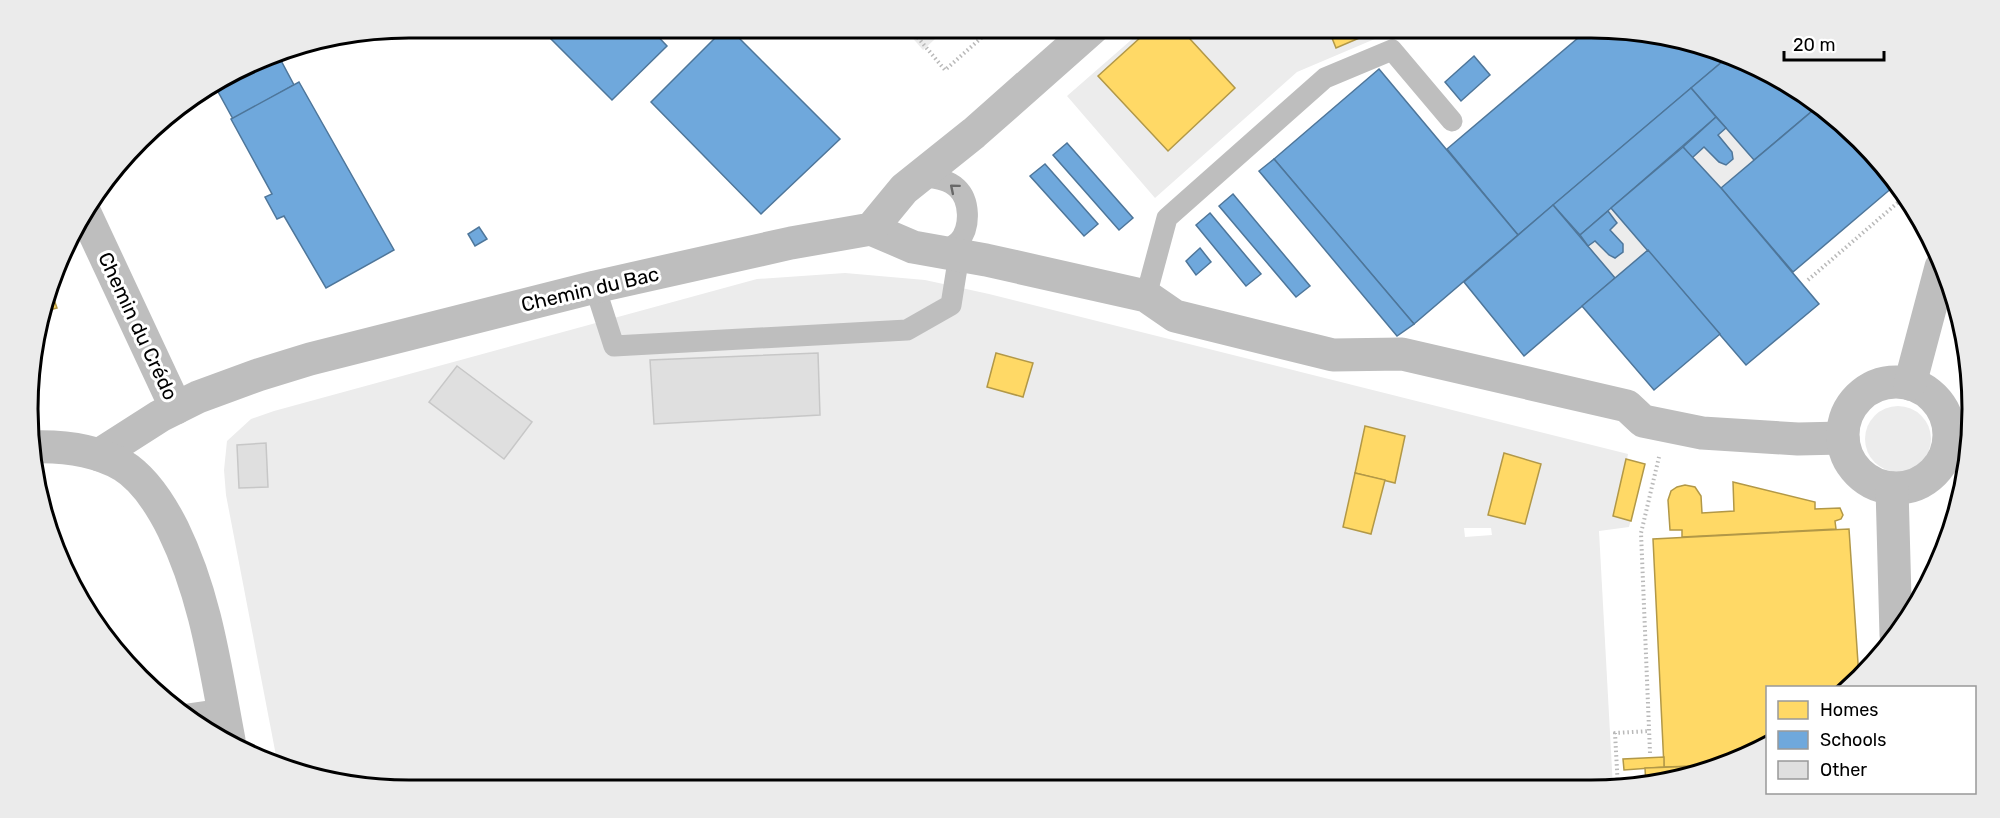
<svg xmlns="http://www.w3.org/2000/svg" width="2000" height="818" font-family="Rubik,sans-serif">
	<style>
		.green { fill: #ececec; fill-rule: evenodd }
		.homes { fill: #ffd966; stroke: #b29847; stroke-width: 1.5 }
		.schools { fill: #6fa8dc; stroke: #4e769a; stroke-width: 1.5 }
		.building { fill: #dfdfdf; stroke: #c7c7c7; stroke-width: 1.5 }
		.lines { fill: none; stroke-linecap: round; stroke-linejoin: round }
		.path { stroke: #b9b9b9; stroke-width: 4; stroke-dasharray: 1.5 3; stroke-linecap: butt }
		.service { stroke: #bebebe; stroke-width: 21 }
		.minor { stroke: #bebebe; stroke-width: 33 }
		.tertiary { stroke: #bebebe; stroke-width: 33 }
		.oneway { stroke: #686868 }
		.labels { text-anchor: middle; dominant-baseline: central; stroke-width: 6; stroke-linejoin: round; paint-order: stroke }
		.street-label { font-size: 20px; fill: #000; stroke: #fff }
		.rim { fill: none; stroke: #000; stroke-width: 3 }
	</style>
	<rect width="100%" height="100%" fill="#fff"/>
	<g class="green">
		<path d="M903 27H946L947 28 923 50Z"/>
		<path d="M1146 27H1403L1297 72 1155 198 1067 96Z"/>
		<path d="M1726 128 1754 160 1721 188 1692 158 1704 147 1719 162 1726 165 1732 159V152L1718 135Z"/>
		<path d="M1611 208 1648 250 1615 278 1588 246 1595 241 1609 255 1615 258 1623 252V244L1610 230 1617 223 1608 211Z"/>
		<path d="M845 273 925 280 989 294 1628 454 1627 459 1645 464 1629 527 1599 531 1613 788 409 791 287 771 278 766 226 495 224 470 227 441 251 419 274 411 757 279ZM1464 528H1491L1492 535 1465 537Z"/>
		<circle cx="1898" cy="439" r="33"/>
	</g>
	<g class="homes">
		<path d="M1152 27H1179L1235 88 1168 151 1098 76Z"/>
		<path d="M1332 27H1385L1336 48 1328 28Z"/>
		<path d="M52 294 57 308 46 311Z"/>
		<path d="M996 353 1033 363 1023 397 987 387Z"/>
		<path d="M1365 426 1405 436 1395 483 1355 473Z"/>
		<path d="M1504 453 1541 464 1525 524 1488 515Z"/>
		<path d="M1626 459 1645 464 1631 521 1613 516Z"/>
		<path d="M1355 473 1385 480 1371 534 1343 527Z"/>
		<path d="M1733 482 1815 502V509L1840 508 1843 515 1841 519 1835 521 1836 529 1682 537V530H1670L1668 500 1671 491 1677 487 1685 485 1695 487 1701 496 1702 513 1734 511Z"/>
		<path d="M1849 529 1859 678 1850 688H1768V743L1738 762 1727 765 1664 767 1653 539Z"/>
		<path d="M1664 757V767L1624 770 1623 759Z"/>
		<path d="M1727 765 1646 786 1645 768Z"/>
	</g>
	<g class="schools">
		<path d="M539 27H649L667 46 612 100Z"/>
		<path d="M726 27H728L840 139 761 214 651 102Z"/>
		<path d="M1591 27 1713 47 1729 56 1518 235 1447 149Z"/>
		<path d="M277 53 294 85 233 119 216 88Z"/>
		<path d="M1474 56 1490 75 1461 101 1445 82Z"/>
		<path d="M1729 56 1817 107 1754 160 1691 88Z"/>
		<path d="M1379 69 1518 235 1414 324 1274 159Z"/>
		<path d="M299 82 394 250 326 288 284 216 277 219 265 197 272 194 231 119Z"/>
		<path d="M1691 88 1716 117 1580 235 1553 205Z"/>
		<path d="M1817 107 1843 122 1893 187 1793 272 1721 188Z"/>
		<path d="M1716 117 1726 128 1718 135 1732 152 1733 159 1726 165 1719 162 1704 147 1692 158 1683 147Z"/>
		<path d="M1067 143 1133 218 1119 230 1053 155Z"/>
		<path d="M1683 147 1721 188 1819 304 1746 365 1611 208Z"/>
		<path d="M1274 159 1414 324 1397 336 1259 171Z"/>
		<path d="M1045 164 1098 224 1084 236 1030 176Z"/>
		<path d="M1233 194 1310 286 1296 297 1219 206Z"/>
		<path d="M1553 205 1615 278 1524 356 1464 282Z"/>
		<path d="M1608 211 1617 223 1610 230 1623 244V252L1615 258 1609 255 1595 241 1588 246 1580 235Z"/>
		<path d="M1210 213 1261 274 1246 286 1196 225Z"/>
		<path d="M479 227 487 239 475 246 468 234Z"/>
		<path d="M1200 248 1211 262 1196 275 1186 261Z"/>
		<path d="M1648 250 1720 334 1654 390 1582 306Z"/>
	</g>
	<g class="building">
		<path d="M818 353 820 415 654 424 650 360Z"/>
		<path d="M457 366 532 422 504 459 429 402Z"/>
		<path d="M266 443 268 487 239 488 237 445Z"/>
	</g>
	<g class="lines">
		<g class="path">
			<path d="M909 27 945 70 988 32 989 27"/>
			<path d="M1808 280 1902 199"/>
			<path d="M1650 753 1641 533 1659 457"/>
			<path d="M1618 788 1615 733 1649 731"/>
		</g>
		<g class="service">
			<path d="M921 176C933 178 948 179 957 188 970 200 971 227 959 241 955 245 948 249 943 252"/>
			<path d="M595 287 614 346 907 330 951 305 959 255"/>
			<path d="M1146 296 1167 218 1325 78 1392 50 1452 121"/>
			<path d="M182 715 224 709"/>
		</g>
		<g class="minor">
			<path d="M84 211 176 408"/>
			<path d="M871 229 913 247 986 260 1146 296 1175 316 1333 355 1402 354 1627 406 1643 421 1702 433 1798 439 1843 438"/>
			<circle cx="1896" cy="435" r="53"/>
			<path d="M1910 384 1941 267"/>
			<path d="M99 455 160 416 198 397 258 375 310 359 595 287 791 243 871 229 904 189 974 133 1094 27"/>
			<path d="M1892 488 1896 635"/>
		</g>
		<path class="tertiary" d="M33 447C64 446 95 450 122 465 145 479 161 505 173 529 206 597 215 666 229 740"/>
	</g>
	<defs><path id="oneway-chevron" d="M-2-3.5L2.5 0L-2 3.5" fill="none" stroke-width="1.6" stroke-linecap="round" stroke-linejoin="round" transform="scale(1.5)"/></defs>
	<use class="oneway" href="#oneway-chevron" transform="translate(954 188) rotate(-140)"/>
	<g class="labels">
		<g class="street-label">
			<text transform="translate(590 289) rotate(-13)">Chemin du Bac</text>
			<text transform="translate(138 326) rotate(65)">Chemin du Crédo</text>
		</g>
	</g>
	<path d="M0 0H2000V818H0ZM409 38H1591A371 371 0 0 1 1962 409V409A371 371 0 0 1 1591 780H409A371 371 0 0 1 38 409V409A371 371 0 0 1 409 38Z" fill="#ebebeb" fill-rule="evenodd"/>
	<path class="rim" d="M409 38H1591A371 371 0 0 1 1962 409V409A371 371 0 0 1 1591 780H409A371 371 0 0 1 38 409V409A371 371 0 0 1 409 38Z"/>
	<rect x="1766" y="686" width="210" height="108" fill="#ffffff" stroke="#999999" stroke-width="1.5"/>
	<rect x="1778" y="701" width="30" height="18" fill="#ffd966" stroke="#999999" stroke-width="1.5"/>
	<text x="1820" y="716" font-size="18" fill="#000000">Homes</text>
	<rect x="1778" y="731" width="30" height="18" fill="#6fa8dc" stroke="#999999" stroke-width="1.5"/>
	<text x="1820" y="746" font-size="18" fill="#000000">Schools</text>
	<rect x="1778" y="761" width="30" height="18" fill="#dfdfdf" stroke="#999999" stroke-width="1.5"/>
	<text x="1820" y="776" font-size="18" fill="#000000">Other</text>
	<path d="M1784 51v9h100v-9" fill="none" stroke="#000000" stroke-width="3"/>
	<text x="1793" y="51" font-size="18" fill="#000000" stroke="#ffffff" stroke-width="4.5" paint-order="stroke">20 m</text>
</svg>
